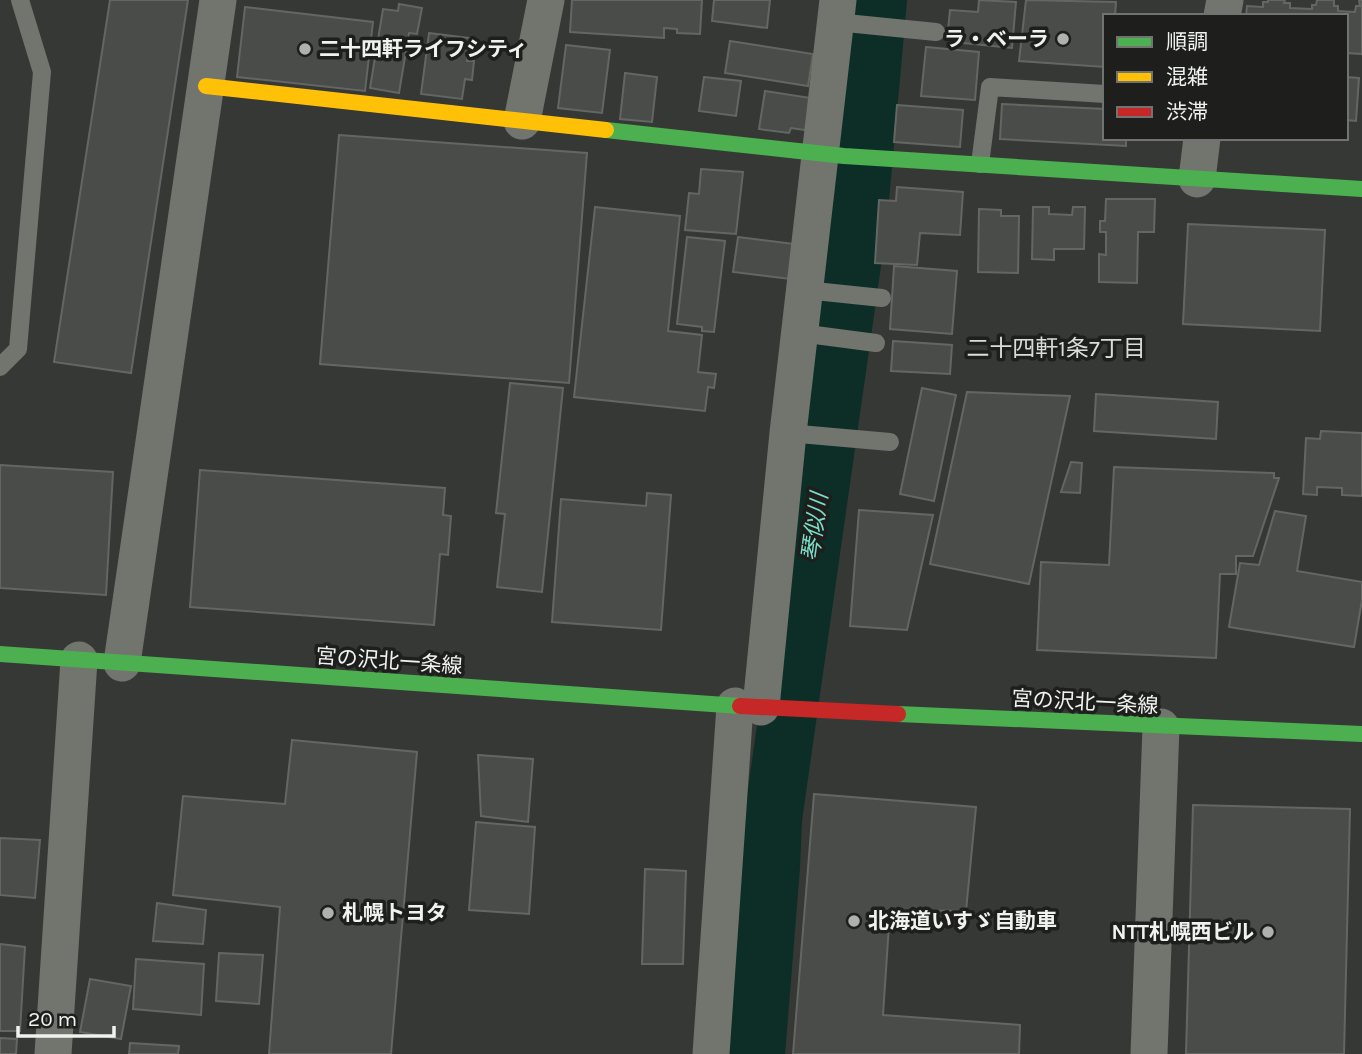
<svg xmlns="http://www.w3.org/2000/svg" width="1362" height="1054" font-family="Karla,'Noto Sans JP',sans-serif">
	<style>
		.lines { fill: none; stroke-linecap: round; stroke-linejoin: round }
		.river { stroke: #0c2e27; stroke-width: 58 }
		.building { fill: #494c49; stroke: #646664; stroke-width: 2 }
		.lane { stroke: #72746e; stroke-width: 18 }
		.street { stroke: #72746e; stroke-width: 37 }
		.fast { stroke: #4caf50; stroke-width: 16 }
		.slow { stroke: #ffc107; stroke-width: 16 }
		.jam { stroke: #c62828; stroke-width: 16 }
		.poi-dot { fill: #afb1ae; stroke: #1e1f1d; stroke-width: 2.5 }
		.labels { text-anchor: middle; dominant-baseline: central; stroke-width: 7; stroke-linejoin: round; paint-order: stroke }
		.poi-label { font-size: 21px; font-weight: bold; fill: #f0f2ef; stroke: #1e1f1d; text-anchor: start }
		.street-label { font-size: 21px; fill: #f0f2ef; stroke: #1e1f1d }
		.neighbourhood-label { font-size: 23px; fill: #d8ddd7; stroke: #1e1f1d }
		.water-label { font-size: 23px; font-style: italic; fill: #78dec7; stroke: #1e1f1d }
	</style>
	<rect width="100%" height="100%" fill="#363835"/>
	<g class="lines">
		<path class="river" d="M756 1054 771 867 773 819 858 222 878 0"/>
	</g>
	<g class="building">
		<path d="M110 0H188L131 373 54 362Z"/>
		<path d="M572 0H702L700 34 677 33V29L664 28V38L570 32Z"/>
		<path d="M714 0H770L767 28 712 21Z"/>
		<path d="M979 0 1016 2 1012 48 954 42 955 30H948L950 10 978 12Z"/>
		<path d="M1026 0 1116 2 1115 16H1105V67L1019 61Z"/>
		<path d="M1268 0H1285L1284 3H1290V8L1312 9V5H1316L1317 0H1334V6H1338V11L1355 12 1356 6H1360L1359 0H1362V54L1346 53V16H1246L1247 6 1263 7V2H1268Z"/>
		<path d="M399 4 422 8 417 34 409 33 399 93 370 88 383 9 398 11Z"/>
		<path d="M245 7 373 22 365 91 237 77Z"/>
		<path d="M429 33 470 38 467 61H474L472 80 465 79 462 99 421 94Z"/>
		<path d="M730 41 813 54 808 86 725 73Z"/>
		<path d="M566 45 610 50 602 113 558 108Z"/>
		<path d="M926 47 979 52 975 100 921 96Z"/>
		<path d="M625 73 657 77 652 122 620 119Z"/>
		<path d="M704 77 741 81 736 116 699 111Z"/>
		<path d="M1346 77 1359 78 1356 121 1346 120Z"/>
		<path d="M765 91 817 99 812 131 791 128 789 133 759 129Z"/>
		<path d="M1002 104 1105 109V138H1126V146L1000 139Z"/>
		<path d="M897 105 963 110 960 147 894 142Z"/>
		<path d="M339 135 587 153 569 383 320 364Z"/>
		<path d="M701 169 743 172 736 234 685 230 689 193 699 194Z"/>
		<path d="M897 187 963 192 960 235 920 233 917 265 875 263 879 200 896 201Z"/>
		<path d="M1106 199H1155L1154 232H1138L1137 283 1099 282V254L1106 255V232H1100V221H1105Z"/>
		<path d="M595 207 680 216 668 331 702 335 698 372 716 374 714 388 708 387 705 411 574 397Z"/>
		<path d="M1033 207H1049V214L1072 215 1073 207H1085L1084 249H1054V260L1032 259Z"/>
		<path d="M979 209 1001 210V216H1019L1018 273 978 272Z"/>
		<path d="M1188 224 1325 230 1320 331 1183 324Z"/>
		<path d="M687 237 725 241 714 332 702 331V327L677 324Z"/>
		<path d="M738 237 795 244 790 279 733 272Z"/>
		<path d="M894 266 957 271 952 334 890 329Z"/>
		<path d="M893 341 952 345 950 374 891 371Z"/>
		<path d="M510 383 563 388 542 592 497 587 505 514 496 513Z"/>
		<path d="M922 388 956 395 934 501 900 494Z"/>
		<path d="M967 392 1070 396 1029 584 930 564Z"/>
		<path d="M1096 394 1218 402 1216 439 1094 431Z"/>
		<path d="M1321 431 1362 433V496L1342 495V488L1317 487V495L1303 494 1306 438 1320 439Z"/>
		<path d="M1071 462 1082 463 1080 493 1061 492Z"/>
		<path d="M0 465 113 472 106 595 0 588Z"/>
		<path d="M1114 467 1274 473V478H1279L1253 556H1236V574H1220L1216 658 1037 650 1041 562 1109 565Z"/>
		<path d="M200 470 445 488 443 515 451 516 448 555 440 554 434 625 190 607Z"/>
		<path d="M647 493 671 495 661 630 552 622 561 499 646 506Z"/>
		<path d="M859 510 933 515 907 630 850 626Z"/>
		<path d="M1275 511 1306 516 1297 571 1362 582V600L1354 647 1229 627 1240 563 1259 565Z"/>
		<path d="M292 740 417 752 391 1054H269L280 907 173 895 183 796 285 804Z"/>
		<path d="M478 755 533 759 528 822 481 816Z"/>
		<path d="M814 794 976 807 966 911 890 910 883 1015 1020 1025 1019 1054H793Z"/>
		<path d="M1193 805 1350 809 1344 1054H1186Z"/>
		<path d="M476 822 535 827 529 914 469 910Z"/>
		<path d="M0 838 40 840 35 898 0 895Z"/>
		<path d="M645 869 686 871 683 964H642Z"/>
		<path d="M157 903 206 910 203 944 153 941Z"/>
		<path d="M0 944 25 947 20 1031H0Z"/>
		<path d="M219 953 263 955 259 1004 216 1001Z"/>
		<path d="M136 959 204 964 201 1015 133 1009Z"/>
		<path d="M90 979 131 986 121 1039 80 1032Z"/>
		<path d="M0 1038 17 1039 16 1054H0Z"/>
		<path d="M130 1043 179 1046 178 1054H129Z"/>
	</g>
	<g class="lines">
		<g class="lane">
			<path d="M836 22 936 32"/>
			<path d="M980 164 990 87 1105 94"/>
			<path d="M805 290 882 298"/>
			<path d="M800 333 876 343"/>
			<path d="M0 367 18 349 42 72 20 0"/>
			<path d="M788 433 890 442"/>
		</g>
		<g class="street">
			<path d="M1222 16 1225 0"/>
			<path d="M522 121 546 0"/>
			<path d="M1197 179 1202 138"/>
			<path d="M122 663 218 0"/>
			<path d="M761 707 788 433 838 0"/>
			<path d="M53 1054 79 660"/>
			<path d="M711 1054 735 706"/>
			<path d="M1149 1054 1161 727"/>
		</g>
		<g class="fast">
			<path d="M606 130 844 156 1362 189"/>
			<path d="M0 654 740 706"/>
			<path d="M898 714 1362 734"/>
		</g>
		<path class="slow" d="M206 86 606 130"/>
		<path class="jam" d="M740 706 898 714"/>
	</g>
	<g class="poi-dot">
		<circle cx="1063" cy="39" r="7"/>
		<circle cx="305" cy="49" r="7"/>
		<circle cx="328" cy="913" r="7"/>
		<circle cx="854" cy="921" r="7"/>
		<circle cx="1268" cy="932" r="7"/>
	</g>
	<g class="labels">
		<g class="poi-label">
			<text x="1049" y="39" text-anchor="end">ラ・ベーラ</text>
			<text x="319" y="49">二十四軒ライフシティ</text>
			<text x="342" y="913">札幌トヨタ</text>
			<text x="868" y="921">北海道いすゞ自動車</text>
			<text x="1254" y="932" text-anchor="end">NTT札幌西ビル</text>
		</g>
		<g class="street-label">
			<text transform="translate(389 661) rotate(4)">宮の沢北一条線</text>
			<text transform="translate(1085 702) rotate(3)">宮の沢北一条線</text>
		</g>
		<g class="neighbourhood-label">
			<text x="1056" y="348">二十四軒1条7丁目</text>
		</g>
		<g class="water-label">
			<text transform="translate(815 527) rotate(-82)">琴似川</text>
		</g>
	</g>
	<rect x="1103" y="14" width="245" height="126" fill="#1e1f1d" stroke="#727371" stroke-width="2"/>
	<rect x="1117" y="37" width="35" height="10" fill="#4caf50" stroke="#727371" stroke-width="2"/>
	<text x="1166" y="49" font-size="21" fill="#f0f2ef">順調</text>
	<rect x="1117" y="72" width="35" height="10" fill="#ffc107" stroke="#727371" stroke-width="2"/>
	<text x="1166" y="84" font-size="21" fill="#f0f2ef">混雑</text>
	<rect x="1117" y="107" width="35" height="10" fill="#c62828" stroke="#727371" stroke-width="2"/>
	<text x="1166" y="119" font-size="21" fill="#f0f2ef">渋滞</text>
	<path d="M18 1026v10h96v-10" fill="none" stroke="#f0f2ef" stroke-width="3.5"/>
	<text x="28" y="1026" font-size="21" fill="#f0f2ef" stroke="#1e1f1d" stroke-width="5" paint-order="stroke">20 m</text>
</svg>
